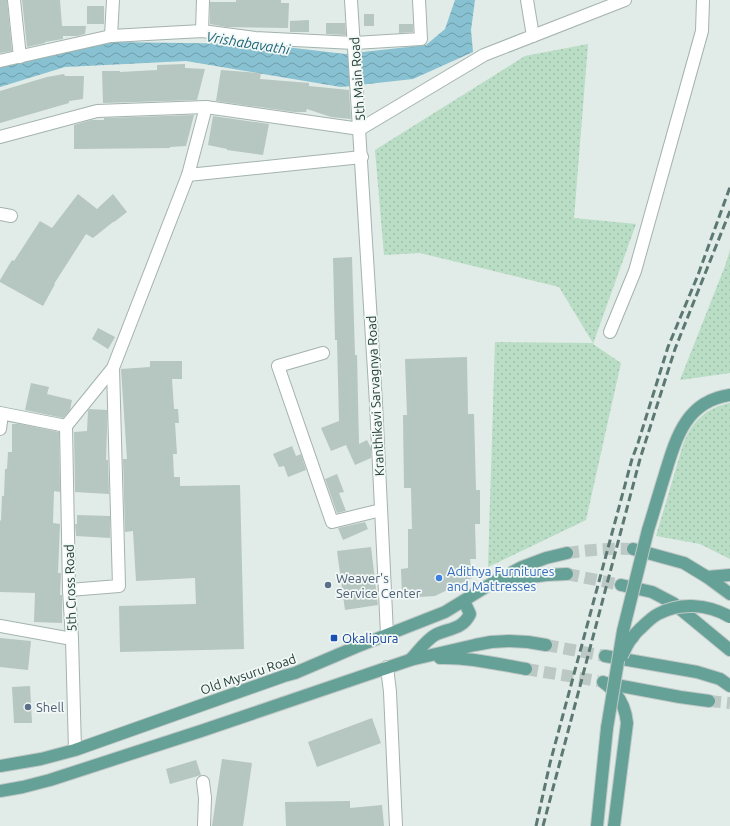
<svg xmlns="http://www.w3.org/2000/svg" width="730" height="826" font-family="Ubuntu,sans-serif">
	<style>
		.grass { fill: url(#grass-dots) }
		.water { fill: url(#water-waves) }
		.building { fill: #b6c6c0 }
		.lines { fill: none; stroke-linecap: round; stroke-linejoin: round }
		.major-tunnel { stroke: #bbc8c4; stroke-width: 12; stroke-dasharray: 12 6; stroke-linecap: butt }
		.minor-casing { stroke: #a4b3ae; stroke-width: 14 }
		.major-casing { stroke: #c1c8c7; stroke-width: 14 }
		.minor { stroke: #fff; stroke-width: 12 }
		.major { stroke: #65a196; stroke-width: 12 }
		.rail { stroke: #5b7872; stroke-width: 3; stroke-dasharray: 8 4; stroke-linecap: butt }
		.major-bridge-casing { stroke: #c1c8c7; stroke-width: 14; stroke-linecap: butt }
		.major-bridge { stroke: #65a196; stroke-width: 12 }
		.shop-dot { fill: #3f7fe0; stroke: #f1f8f5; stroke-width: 1.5 }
		.service-dot { fill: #5c6f8a; stroke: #f1f8f5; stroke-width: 1.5 }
		.transit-dot { fill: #1a4fb4; stroke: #f1f8f5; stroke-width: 1.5 }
		.labels { text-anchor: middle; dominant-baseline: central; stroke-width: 3.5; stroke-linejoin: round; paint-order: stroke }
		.street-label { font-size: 13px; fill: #213c36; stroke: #f1f8f5 }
		.shop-label { font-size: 13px; fill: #366cbe; stroke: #f1f8f5; text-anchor: start }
		.service-label { font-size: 13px; fill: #4e5e75; stroke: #f1f8f5; text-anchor: start }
		.transit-label { font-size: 13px; fill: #164399; stroke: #f1f8f5; text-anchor: start }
		.water-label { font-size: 14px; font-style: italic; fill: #1b6278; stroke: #f1f8f5 }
	</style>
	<defs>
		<pattern id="grass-dots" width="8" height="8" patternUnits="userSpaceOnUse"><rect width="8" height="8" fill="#b9ddc5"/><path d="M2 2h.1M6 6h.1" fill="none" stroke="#9fbfaa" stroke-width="1.8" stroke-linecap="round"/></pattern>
		<pattern id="water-waves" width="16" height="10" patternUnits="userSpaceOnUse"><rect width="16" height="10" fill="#88c1d1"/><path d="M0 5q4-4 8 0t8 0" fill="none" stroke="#6f9eaa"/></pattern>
	</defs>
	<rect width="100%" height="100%" fill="#e1ebe7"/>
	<g class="grass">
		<path d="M588 44 574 218 636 224 593 344 621 363 586 520 488 567 495 342 593 343 559 287 420 253 384 255 375 150 525 56Z"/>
		<path d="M730 250V373L680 380 725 266Z"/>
		<path d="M730 403V559L700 544 656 536 682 448C690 424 704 408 730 403Z"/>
	</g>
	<path class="water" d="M455 0H475L471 30 473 52 413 79 341 87 186 61 65 67 0 87V67L61 50 111 42 260 44 345 54 426 45 445 29Z"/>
	<g class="building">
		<path d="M0 0H7L12 51 0 53Z"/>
		<path d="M22 0H60L62 26H86L85 34 77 36H63V39L45 42V43L27 47Z"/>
		<path d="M236 0H281V3H289L288 28 226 27 210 24V2H236Z"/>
		<rect x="87" y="6" width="17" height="18"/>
		<rect x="364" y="14" width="10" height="12"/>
		<path d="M309 20V32H290V21Z"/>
		<path d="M326 23H345L346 35 326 34Z"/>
		<path d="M399 24H413V32L399 33Z"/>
		<path d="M185 64V68L205 69 197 100 103 103 102 71H120V72L157 70V65Z"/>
		<path d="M221 70 261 73 260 79 309 83V86L349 90 351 119 331 117 307 109 306 112H294L216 101Z"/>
		<path d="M64 74 65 76H84L83 99 69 101V103L0 123V91L47 77Z"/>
		<path d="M194 115 186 146 170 147V148L74 149V125L91 120H104V118Z"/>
		<path d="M213 116 269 124 263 155 227 150V149L208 145Z"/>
		<path d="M78 194 97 209 113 194 127 212 114 222H113L93 238 86 234 54 284H55L43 306 0 282V280L12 260 14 261 40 221 52 228Z"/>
		<path d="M352 257 355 355H357L359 444 367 440 371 448V458L355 465 346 445 331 451 321 428 339 421 337 340H335L333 258Z"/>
		<path d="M98 328 115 337 108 349 92 339Z"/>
		<path d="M467 357 468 414H474L476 490H480V524H475L476 559H470L472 578 435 596 402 598 401 569 408 568V529H412L411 488H404L403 415H407L405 359Z"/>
		<path d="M150 361H182V379H172L174 409H178L179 423H175L177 454H173L174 477H180V486L240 485 244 649 120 652 119 606 196 604 195 578 136 581 133 531 125 532 123 459H127L121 369 150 367Z"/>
		<path d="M31 383 49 387 47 394 72 400 70 410 63 418 25 410Z"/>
		<path d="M89 409 107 410V430L106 460H108L109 494 75 492 74 432 87 431 88 411Z"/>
		<path d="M12 424H19L59 432 60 492 54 491 53 523 60 524 58 573H61L60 595H62V623L34 622 35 593 0 592V520L1 521 2 496H4L5 469H7L8 452H12Z"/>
		<path d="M292 446 296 456 301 454 306 470 288 477 284 466 279 467 273 454Z"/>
		<path d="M337 474 344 492 339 493 346 511 337 513 325 479Z"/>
		<path d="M77 515 110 516V538L76 536 75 524H77Z"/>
		<path d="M365 522 368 529 343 540 338 528Z"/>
		<path d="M371 547 378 605 345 610 337 551Z"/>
		<path d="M0 638 31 641 28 670 0 667Z"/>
		<path d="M30 686 32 723H14L12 687Z"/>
		<path d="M372 718 381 743 317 767 308 742Z"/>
		<path d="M222 759 252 763 243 826H212Z"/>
		<path d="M196 760 201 775 170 784 166 769Z"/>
		<path d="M350 801V808L382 805 384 826H286L285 802Z"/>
	</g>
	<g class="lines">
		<g class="major-tunnel">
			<path d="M567 553C589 550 610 548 633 549"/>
			<path d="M567 574 621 585"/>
			<path d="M546 645 605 656"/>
			<path d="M526 669 598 681"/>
			<path d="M709 701 730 703"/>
		</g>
		<defs>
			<g id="minor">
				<path d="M14 0 20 57"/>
				<path d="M351 0 376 403 387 634"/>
				<path d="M527 0 533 36"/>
				<path d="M202 31 203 0"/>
				<path d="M111 36 113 0"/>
				<path d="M0 61 111 36 202 31 255 38 354 43 421 39 419 0"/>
				<path d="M0 137 97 111 206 107 360 129 484 55 625 0"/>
				<path d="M188 175 362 157"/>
				<path d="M0 214 11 216"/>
				<path d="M610 332 635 271 702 31 703 0"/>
				<path d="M323 353 278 366 332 522 381 510"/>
				<path d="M0 413 66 426"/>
				<path d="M66 426 113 368 188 175 206 107"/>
				<path d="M66 426 69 590 72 639 75 750"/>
				<path d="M0 429 2 414"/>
				<path d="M69 590 119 586 113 368"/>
				<path d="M0 626 72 639"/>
				<path d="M387 667 390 692 396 826"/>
				<path d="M203 782 205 798 204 826"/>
			</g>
			<g id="major">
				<path d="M648 530C654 511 659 493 665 474 676 438 686 401 730 395"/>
				<path d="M633 549 684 563 707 577 730 594"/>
				<path d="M707 577 730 575"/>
				<path d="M503 581 546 575 567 574"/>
				<path d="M621 585 652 592 673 603 730 650"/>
				<path d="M605 656 697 672 720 679 730 686"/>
				<path d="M440 658C469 657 497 664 526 669"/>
				<path d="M410 660C417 653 426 640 435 635 449 628 462 630 470 614L464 601"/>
				<path d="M603 682C607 685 612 689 615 693 622 701 626 713 627 723L614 826"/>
				<path d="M605 683 680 697 709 701"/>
				<path d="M0 766 41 759 75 750 284 676 295 673 356 647 445 612 494 582 522 567 546 558 567 553"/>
				<path d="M0 791 23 787 50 780 201 731 410 660 475 645 491 642 509 641 528 642 546 645"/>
				<path d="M597 826 607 728"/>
			</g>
		</defs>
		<use href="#minor" class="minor-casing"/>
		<use href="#major" class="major-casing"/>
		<use href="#minor" class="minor"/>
		<use href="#major" class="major"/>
		<g class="rail">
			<path d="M536 826 550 763 632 459 638 443 668 347 698 275 730 187"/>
			<path d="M543 826 640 459 675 349 730 211"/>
		</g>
		<defs>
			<g id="major-bridge">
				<path d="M622 656C625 649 628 642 633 637 635 633 638 631 641 628 646 623 652 617 658 614 681 602 708 604 730 617"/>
				<path d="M607 728 623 631 648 530"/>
			</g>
		</defs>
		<use href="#major-bridge" class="major-bridge-casing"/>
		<use href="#major-bridge" class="major-bridge"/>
	</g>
	<circle class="shop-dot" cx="439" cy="578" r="4"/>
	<g class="service-dot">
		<circle cx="328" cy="585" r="4"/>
		<circle cx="28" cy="707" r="4"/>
	</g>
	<rect class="transit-dot" x="330" y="634" width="8" height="8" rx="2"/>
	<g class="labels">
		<g class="street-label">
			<text transform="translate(357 79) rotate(-94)">5th Main Road</text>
			<text transform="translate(375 396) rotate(-93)">Kranthikavi Sarvagnya Road</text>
			<text transform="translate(70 588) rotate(-92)">5th Cross Road</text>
			<text transform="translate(248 674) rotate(-19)">Old Mysuru Road</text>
		</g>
		<g class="shop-label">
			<text x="447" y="571">Adithya Furnitures<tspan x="447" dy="15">and Mattresses</tspan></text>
		</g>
		<g class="service-label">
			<text x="336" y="578">Weaver's<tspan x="336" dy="15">Service Center</tspan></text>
			<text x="36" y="707">Shell</text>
		</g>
		<g class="transit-label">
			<text x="342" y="638">Okalipura</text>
		</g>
		<g class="water-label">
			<text transform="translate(248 43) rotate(9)">Vrishabavathi</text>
		</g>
	</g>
</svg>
